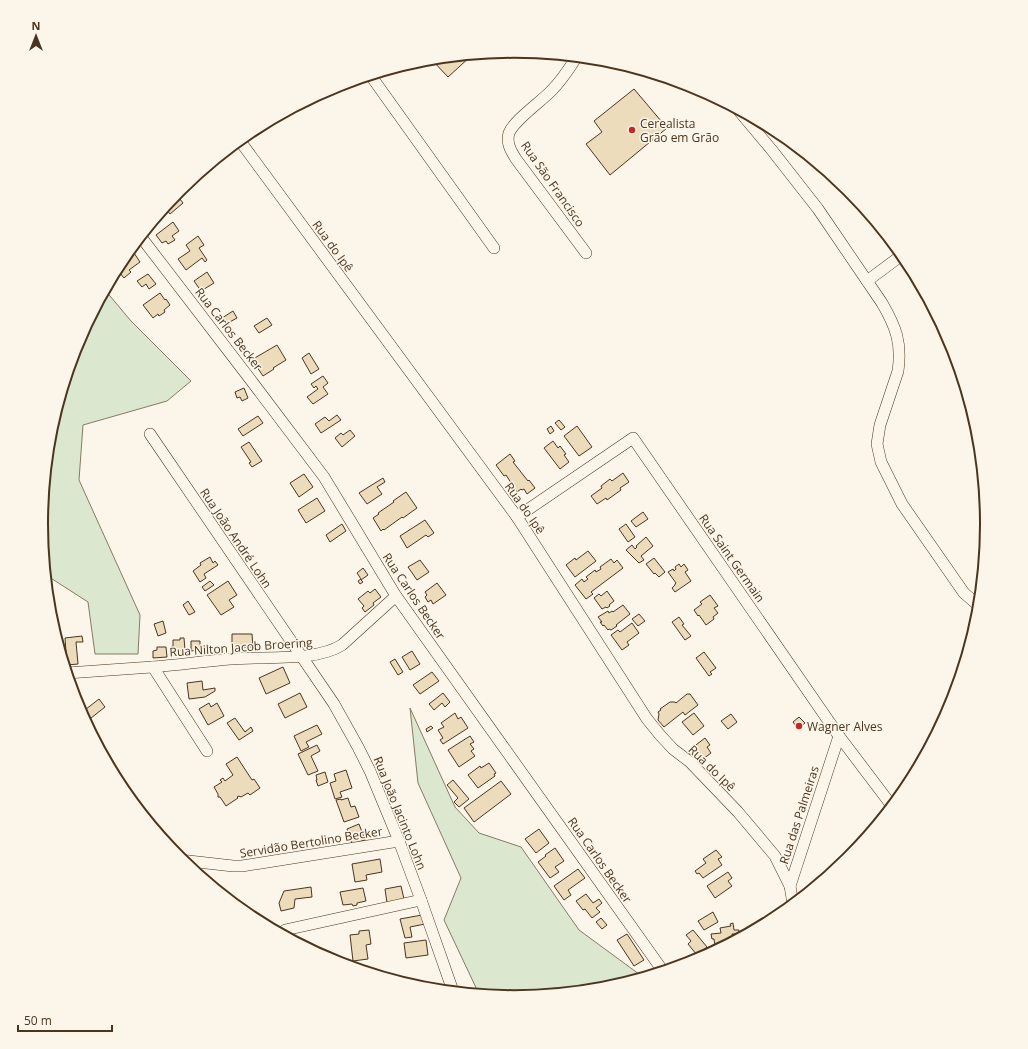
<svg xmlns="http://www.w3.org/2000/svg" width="1028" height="1049" font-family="'Open Sans',sans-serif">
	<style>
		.green { fill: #dce7d0; stroke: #887966 }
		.building { fill: #ecdcbc; stroke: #4a3520 }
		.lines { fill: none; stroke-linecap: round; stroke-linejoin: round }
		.street-casing { stroke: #4a3520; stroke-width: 12 }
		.street { stroke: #fbf6e9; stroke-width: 11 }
		.poi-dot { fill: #c62828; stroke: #fbf6e9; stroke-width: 1.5 }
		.labels { text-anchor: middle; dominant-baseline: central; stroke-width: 3; stroke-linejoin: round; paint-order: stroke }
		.poi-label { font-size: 12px; fill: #4a3520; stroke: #fbf6e9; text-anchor: start }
		.street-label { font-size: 12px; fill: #4a3520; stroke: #fbf6e9 }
		.rim { fill: none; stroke: #4a3520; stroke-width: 2 }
	</style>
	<rect width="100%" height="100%" fill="#fbf6e9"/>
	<g class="green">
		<path d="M105 290 131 321 191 381 167 401 83 425 79 480 140 615 138 654H95L88 602 46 575 41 524 50 432 77 343Z"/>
		<path d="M410 708 455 807 479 833 521 847 579 930 643 977 606 988 514 997 479 994 444 920 461 878 418 783Z"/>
	</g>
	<g class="building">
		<path d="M471 56 448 77 432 60Z"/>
		<path d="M634 89 667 128 610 175 586 144 602 132 594 121Z"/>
		<path d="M176 194 183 203 170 214 165 208Z"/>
		<path d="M173 222 179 231 172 236 175 240 168 244 166 241 162 243 156 235Z"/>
		<path d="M198 236 204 245 199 248 207 260 205 262 202 258 186 270 178 259 190 251 186 245Z"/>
		<path d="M128 253 130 256 134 253 140 262 129 270 131 272 124 278 120 273 115 277 114 275 121 262Z"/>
		<path d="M207 272 214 283 201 291 194 281Z"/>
		<path d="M148 274 156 284 149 289 146 284 142 287 137 281Z"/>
		<path d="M160 293 165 300 166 299 170 305 164 310 165 312 159 316 158 314 153 318 143 305Z"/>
		<path d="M233 311 237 318 226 324 222 318Z"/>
		<path d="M267 318 272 325 259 333 254 326Z"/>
		<path d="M277 345 286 360 273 368 274 369 263 376 257 367V368L253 359Z"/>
		<path d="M309 353 319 369 311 374 302 358Z"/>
		<path d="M323 376 328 383 323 387 328 394 313 404 307 397 318 389 316 386 314 388 311 384Z"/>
		<path d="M244 388 248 398 242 401 240 397 237 398 235 392Z"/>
		<path d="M337 415 341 420 321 433 315 424 325 417 329 421Z"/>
		<path d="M258 416 263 423 243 436 238 429Z"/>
		<path d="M559 420 565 427 561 430 555 423Z"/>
		<path d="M551 426 554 431 550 434 547 429Z"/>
		<path d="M577 426 592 447 579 456 564 436Z"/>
		<path d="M350 430 355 436 342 447 335 438 341 433 343 435Z"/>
		<path d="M553 441 558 448 560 446 566 454 564 455 569 462 560 469 544 448Z"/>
		<path d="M249 442 262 461 252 467 249 463 251 462 241 447Z"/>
		<path d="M510 454 515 461 513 462 528 481 529 480 535 488 527 494 524 489 522 490 521 489 517 492 506 475 504 476 496 465Z"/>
		<path d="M623 473 629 482 620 488 621 490 607 500 606 498 597 504 591 496 602 488 601 486 610 479 612 481Z"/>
		<path d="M304 474 313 487 299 497 290 483Z"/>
		<path d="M383 478 385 482 377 487 382 494 367 504 359 493Z"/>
		<path d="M406 492 417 508 403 518 402 517 384 530 383 529 381 531 373 518 379 514 378 513 394 502 393 501 403 494Z"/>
		<path d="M317 498 325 511 306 523 298 510Z"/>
		<path d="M643 512 648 519 636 527 631 521Z"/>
		<path d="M425 520 434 533 428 537 426 535 407 548 400 536Z"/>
		<path d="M342 524 346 531 330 542 326 535Z"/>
		<path d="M626 524 635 537 628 542 619 529Z"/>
		<path d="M646 537 653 546 641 556 644 560 639 563 626 550 632 545 635 549 637 547 636 546Z"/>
		<path d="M588 551 596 561 575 577 566 565 575 558 576 560Z"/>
		<path d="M210 557 213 563 215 561 218 565 204 574 206 578 200 582 193 571 201 565 200 563Z"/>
		<path d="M654 558 665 572 659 577 655 573 654 574 646 564Z"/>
		<path d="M611 559 614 563 617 560 623 568 591 592 593 594 586 599 575 585 582 579 584 582 588 579 586 577 595 570 596 572 601 569 600 567Z"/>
		<path d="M420 560 429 572 417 580 408 567Z"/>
		<path d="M679 564 681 567 684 564 688 570 685 572 691 581 675 592 672 588 675 585V584L676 583 668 572 673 569 674 571 676 569 675 567Z"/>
		<path d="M363 568 368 575 361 580 363 582 360 584 358 581 361 579 357 573Z"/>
		<path d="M210 581 214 585 205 591 202 587Z"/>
		<path d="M228 581 237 595 229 600 234 607 221 615 207 595Z"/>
		<path d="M437 583 446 595 433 604 431 600 428 602 425 597 427 595 425 592Z"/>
		<path d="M375 589 381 597 373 603 374 605 365 612 362 608 364 606 358 599 368 591 370 593Z"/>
		<path d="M607 591 614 601 609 605 610 606 607 608 606 607 602 609 594 598 599 594 601 596Z"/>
		<path d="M710 595 718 606 714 608 718 613 713 617 714 619 706 625 699 615 698 616 694 610 702 604 700 602Z"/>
		<path d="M188 601 195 612 189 615 183 605Z"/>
		<path d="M623 605 630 614 616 625 617 626 611 630 609 629 608 630 604 625 603 626 600 622H602L598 617 608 611 609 613 612 611 613 612Z"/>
		<path d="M639 614 645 621 638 626 632 619Z"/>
		<path d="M679 617 684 624 682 625 691 636 685 640 672 622Z"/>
		<path d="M163 621 166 633 158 636 154 624Z"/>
		<path d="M632 623 639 633 627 642 629 645 622 650 611 635 618 630 620 632Z"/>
		<path d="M232 634H252L253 647H232Z"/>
		<path d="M82 636 83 642H76L78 664 67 665 65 638Z"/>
		<path d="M180 638H184L185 650H181L182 654H174V651H172L171 647H173V640H180Z"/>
		<path d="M191 641H200V650L191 651Z"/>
		<path d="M157 647H166L167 657 153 658V651L157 650Z"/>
		<path d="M412 651 420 664 410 670 402 657Z"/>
		<path d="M704 652 716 668 710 672 712 674 709 676 696 658Z"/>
		<path d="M395 659 403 672 398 675 390 662Z"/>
		<path d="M283 667 290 683 266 694 259 678Z"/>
		<path d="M432 672 439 681 420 694 413 685Z"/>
		<path d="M202 681 203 690 215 688V691L205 697 189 699 187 683Z"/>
		<path d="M300 693 307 707 285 718 278 704Z"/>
		<path d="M443 693 450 702 445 707 442 703 434 710 429 704Z"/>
		<path d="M687 694H690L698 705 685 715 683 712 664 727 658 720 659 714 658 712 661 710 660 709 670 702H675L676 703Z"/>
		<path d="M99 699 105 707 86 722 81 713Z"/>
		<path d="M209 703 211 707 217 703 224 716 208 725 199 709Z"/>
		<path d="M455 713 458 719 461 717 468 728 443 744 440 740 443 738 438 730 444 727 441 723Z"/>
		<path d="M694 713 704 726 693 735 682 722Z"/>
		<path d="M731 714 737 722 728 729 721 721Z"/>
		<path d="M799 717 805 723 798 729 793 722Z"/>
		<path d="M235 718 245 732 251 727 253 731 239 740 227 723Z"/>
		<path d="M317 725 322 734 306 742 309 747 301 751 294 736Z"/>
		<path d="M431 726 433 728 427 732 426 729Z"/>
		<path d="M470 736 474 742 470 744 474 749 471 751 475 756 459 767 448 750Z"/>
		<path d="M705 738 710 745 707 747 711 753 699 762 693 753 690 755 688 751Z"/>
		<path d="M317 745 320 751 311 756 318 771 308 775 298 754Z"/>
		<path d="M237 757 252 780 254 779 260 788 250 795 248 793 241 797 239 796 237 797 238 798 226 806 220 797H218V794L214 787 222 782 220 780 223 778 225 781 233 775 226 764Z"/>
		<path d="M489 763 496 773 494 774 495 776 478 788 468 775 480 766 481 768Z"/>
		<path d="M346 770 352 788 340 792 342 797 335 799 330 783 336 781 334 774Z"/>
		<path d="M325 772 328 782 318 786 316 780H317L316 775Z"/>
		<path d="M453 780 469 799 459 807 454 802 458 798 447 785Z"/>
		<path d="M501 781 511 794 474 822 464 808Z"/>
		<path d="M348 798 351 807 355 806 359 817 344 822 336 800 341 799V800Z"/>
		<path d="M359 824 365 840 352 844 347 829Z"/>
		<path d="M539 829 549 843 536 853 525 839Z"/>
		<path d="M555 848 564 861 555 867 559 872 550 878 538 862 546 856 545 855Z"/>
		<path d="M716 850 722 857 718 859 722 865 703 878 699 873 697 874 695 871 706 863 703 859Z"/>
		<path d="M380 859 382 872 366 875 367 880 355 882 352 864Z"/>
		<path d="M578 869 585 878 568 890 571 895 564 900 554 886Z"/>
		<path d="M728 872 732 878 728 881 732 886 715 898 707 886Z"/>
		<path d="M401 886 404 899 387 903 385 889Z"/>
		<path d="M311 887 312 897 295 899 294 908 281 911 279 903 284 891Z"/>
		<path d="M363 888 366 901 357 903V905L353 906 352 904 343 905 340 892Z"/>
		<path d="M586 894 593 903 599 899 602 903 596 908 600 912 592 918 585 909 583 910 576 901Z"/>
		<path d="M713 912 718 922 704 930 698 921Z"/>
		<path d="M422 915 425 924 410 927 412 937 405 938 400 919Z"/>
		<path d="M601 918 607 925 602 929 596 922Z"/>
		<path d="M733 923 734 930H739V932L737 934H732L733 941 717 943V946H715L714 939H712L711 934 721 933 720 928 731 926 730 924Z"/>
		<path d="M369 930 371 944 366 945 368 959 353 961 350 935 359 934V931Z"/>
		<path d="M693 930 707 947 697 955 688 944 691 941 686 935Z"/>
		<path d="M627 934 644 960 634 966 617 940Z"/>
		<path d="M426 940 428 955 406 958 404 943Z"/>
	</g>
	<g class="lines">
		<defs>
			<g id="street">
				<path d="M576 58C569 69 562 80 552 90 542 101 514 120 509 133 506 143 511 151 516 159L586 253"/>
				<path d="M371 76 494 248"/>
				<path d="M739 111 771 149 818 209 882 303C896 327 902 343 898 371L880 425 877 444 881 462 902 504 964 593 979 606"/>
				<path d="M240 141 517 517 647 719 660 735 673 749 690 762 738 812 775 856 790 886"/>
				<path d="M141 237 253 383 324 477 396 596 663 971"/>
				<path d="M867 281 902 255"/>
				<path d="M150 434 334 704 358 747 370 771 399 841 421 900 453 991"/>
				<path d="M517 517 633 438 839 736 892 806"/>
				<path d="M153 667 207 751"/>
				<path d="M67 673C95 671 124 669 152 667 179 665 205 661 231 659 264 656 315 662 342 645L396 596"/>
				<path d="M180 860 233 866H242L399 841"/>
				<path d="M793 904 790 886 839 736"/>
				<path d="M285 930 421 900"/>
			</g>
		</defs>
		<use href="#street" class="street-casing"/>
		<use href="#street" class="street"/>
	</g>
	<g class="poi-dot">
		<circle cx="632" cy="130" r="4"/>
		<circle cx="799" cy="726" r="4"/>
	</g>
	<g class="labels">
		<g class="poi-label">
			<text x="640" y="123">Cerealista<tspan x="640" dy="14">Grão em Grão</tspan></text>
			<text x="807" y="726">Wagner Alves</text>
		</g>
		<g class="street-label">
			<text transform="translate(553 184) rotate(55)">Rua São Francisco</text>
			<text transform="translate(333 246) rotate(54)">Rua do Ipê</text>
			<text transform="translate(229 329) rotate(52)">Rua Carlos Becker</text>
			<text transform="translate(525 508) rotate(55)">Rua do Ipê</text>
			<text transform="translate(236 538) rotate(56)">Rua João André Lohn</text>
			<text transform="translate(732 558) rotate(55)">Rua Saint Germain</text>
			<text transform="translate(414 596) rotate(56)">Rua Carlos Becker</text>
			<text transform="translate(241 647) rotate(-4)">Rua Nilton Jacob Broering</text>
			<text transform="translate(712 768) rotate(44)">Rua do Ipê</text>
			<text transform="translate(400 813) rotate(68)">Rua João Jacinto Lohn</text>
			<text transform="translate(799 815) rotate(-72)">Rua das Palmeiras</text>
			<text transform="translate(311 842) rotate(-9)">Servidão Bertolino Becker</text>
			<text transform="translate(600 860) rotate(55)">Rua Carlos Becker</text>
		</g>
	</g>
	<path d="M0 0H1028V1049H0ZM48 524a466 466 0 1 1 932 0a466 466 0 1 1-932 0Z" fill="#fbf6e9" fill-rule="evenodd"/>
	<path class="rim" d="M48 524a466 466 0 1 1 932 0a466 466 0 1 1-932 0Z"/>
	<g transform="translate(36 36)" stroke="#fbf6e9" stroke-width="3" paint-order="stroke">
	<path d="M0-3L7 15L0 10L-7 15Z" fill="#4a3520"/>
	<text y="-6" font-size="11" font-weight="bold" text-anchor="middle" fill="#4a3520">N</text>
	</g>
	<path d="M18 1025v6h94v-6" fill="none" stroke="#4a3520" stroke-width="2"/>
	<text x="24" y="1025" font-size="12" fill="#4a3520" stroke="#fbf6e9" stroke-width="3" paint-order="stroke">50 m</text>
</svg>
